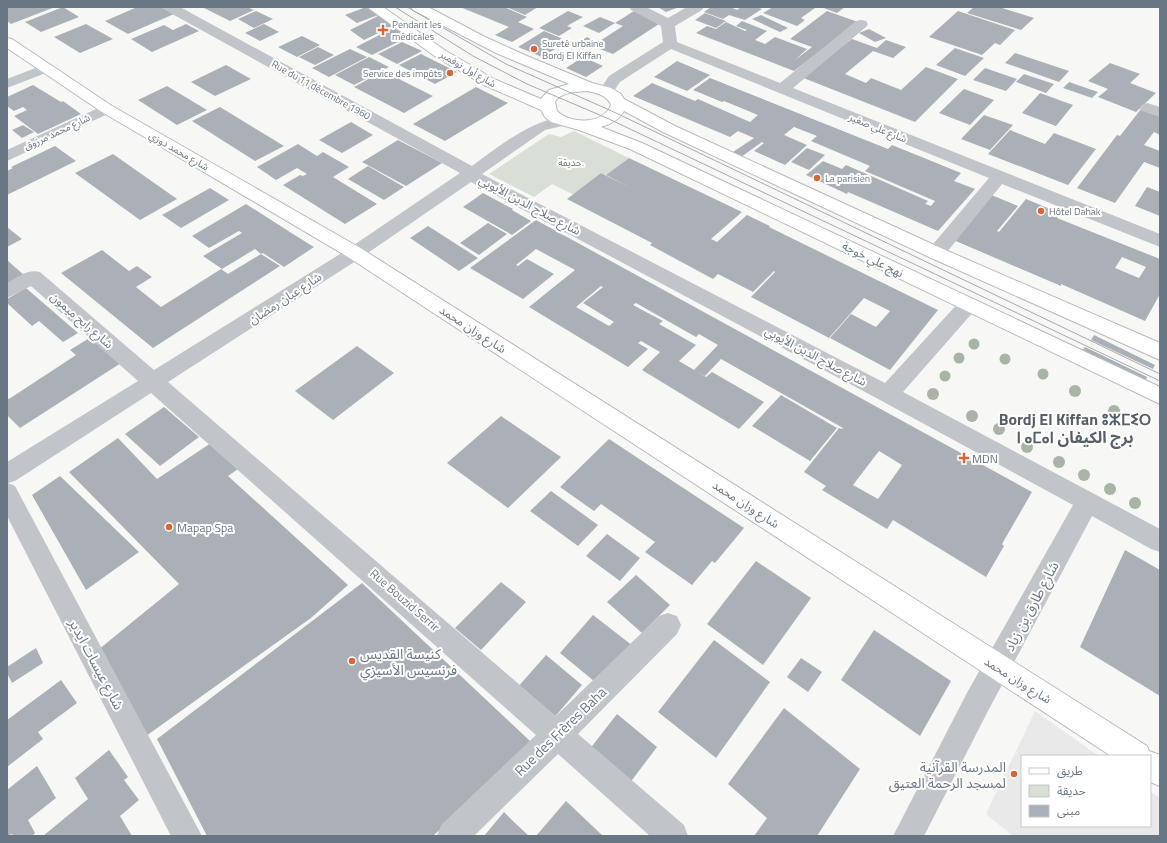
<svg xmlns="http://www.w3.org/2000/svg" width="1167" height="843" font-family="'Titillium Web','Noto Sans Arabic','Noto Sans Tifinagh',sans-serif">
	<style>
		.built { fill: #e8e9e8 }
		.green { fill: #d9ded6 }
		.building { fill: #aab0b6; fill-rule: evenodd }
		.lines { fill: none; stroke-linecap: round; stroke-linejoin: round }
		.secondary-casing { stroke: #b6babe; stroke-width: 2 }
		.street { fill: #c1c4c8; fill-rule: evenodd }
		.secondary { fill: #fff; fill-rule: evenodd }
		.tram { stroke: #a5a9af; stroke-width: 1 }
		.tree { fill: #a9b3a7 }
		.poi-dot { fill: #d66737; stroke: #fff; stroke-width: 1.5 }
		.labels { text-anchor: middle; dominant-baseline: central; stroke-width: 4; stroke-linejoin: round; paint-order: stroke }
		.far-poi-label { font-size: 10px; fill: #697684; stroke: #fff; text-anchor: start }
		.far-street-label { font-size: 10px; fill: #697684; stroke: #fff }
		.far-park-label { font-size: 10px; fill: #6a7b67; stroke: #fff }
		.street-label { font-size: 12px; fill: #697684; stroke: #fff }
		.poi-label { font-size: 12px; fill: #697684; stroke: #fff; text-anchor: start }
		.near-street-label { font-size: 14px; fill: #697684; stroke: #fff }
		.near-poi-label { font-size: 14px; fill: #697684; stroke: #fff; text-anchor: start }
		.district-label { font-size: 16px; font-weight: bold; fill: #565f69; stroke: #fff }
	</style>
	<rect width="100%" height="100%" fill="#f7f8f5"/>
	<path class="built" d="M1035 711 1099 756H1022V826H1150V791L1160 798V836H1013L986 814Z"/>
	<path class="green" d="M574 131 629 158 606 175 601 173 574 195 552 184 534 197 489 174 549 134 561 137Z"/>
	<g class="building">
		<path d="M7 7H55L11 24 7 21Z"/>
		<path d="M63 7 79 17 41 32 25 22Z"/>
		<path d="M133 7H161L174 14 128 34 105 21 135 8Z"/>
		<path d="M202 7H247L254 10 230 21Z"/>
		<path d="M366 7 378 15 357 23 345 15Z"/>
		<path d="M460 7H504L527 17 518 22 534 29 512 42 495 35 509 27Z"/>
		<path d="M506 7H538L525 15Z"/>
		<path d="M658 7H679L666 12Z"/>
		<path d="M711 7H730L737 10 741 7H756L762 9 745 20 729 15 723 19 704 12Z"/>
		<path d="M773 7H814L815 8 801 18 805 20 797 26 763 13Z"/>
		<path d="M821 7H845L837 13Z"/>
		<path d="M974 7H999L1034 18 1021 30 967 13Z"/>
		<path d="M256 11 273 19 254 28 238 19Z"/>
		<path d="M568 11 583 17 567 26 572 28 559 36 539 28Z"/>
		<path d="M634 11 662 22 613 54 592 46 623 26 615 23 599 33 583 26 600 17 615 23Z"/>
		<path d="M827 11 858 22 794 71 696 33 707 26 716 29 726 22 745 31 747 30 736 26 742 21 767 31 755 40 765 44 775 37 807 49 795 60 812 47 790 39Z"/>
		<path d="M958 11 1015 30 1000 45 995 43 982 55 929 37Z"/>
		<path d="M705 13 726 21 716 28 695 20Z"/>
		<path d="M382 14 397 24 364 40 350 30Z"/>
		<path d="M761 15 788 28 780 32 752 19Z"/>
		<path d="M86 24 113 39 80 53 54 37Z"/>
		<path d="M186 24 199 31 152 52 131 39 164 25 173 30Z"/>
		<path d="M264 24 279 32 260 41 245 33Z"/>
		<path d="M393 28 410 36 372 55 356 47Z"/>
		<path d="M869 29 886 38 875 42 859 33Z"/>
		<path d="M544 31 568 41 542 57 518 47Z"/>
		<path d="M302 36 320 45 297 57 278 47Z"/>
		<path d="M587 37 593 40 583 46 576 44Z"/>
		<path d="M852 39 877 48 886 40 906 47 893 58 873 51 845 74 866 83 871 78 901 90 926 67 958 79 915 122 801 77Z"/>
		<path d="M402 42 422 51 397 64 378 54Z"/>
		<path d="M318 47 334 55 315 65 299 57Z"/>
		<path d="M955 48 984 58 965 76 936 65Z"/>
		<path d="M350 49 367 57 329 77 312 68Z"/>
		<path d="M1015 53 1069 71 1059 82 1005 63Z"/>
		<path d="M421 54 457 72 435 84 399 65Z"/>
		<path d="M369 57 389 67 354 85 335 75Z"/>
		<path d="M583 57 603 66 586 77 566 68Z"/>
		<path d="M677 61 710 75 687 91 654 77Z"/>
		<path d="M1110 63 1140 74 1130 83 1156 93 1136 112 1098 97 1108 89 1088 81Z"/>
		<path d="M226 65 251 79 215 96 191 82Z"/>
		<path d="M985 68 1017 79 1006 91 973 80Z"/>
		<path d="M383 71 433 96 404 113 354 87Z"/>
		<path d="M1024 74 1054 84 1046 93 1016 82Z"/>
		<path d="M710 78 888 149 892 145 961 173 954 181 975 189 938 231 848 192 847 194 806 175 823 161 842 169 846 165 928 201 925 204 931 206 935 201 865 171 870 166 811 141 817 136 794 127 784 135 807 145 785 165 754 151 764 143 757 140 762 142 741 157 733 152 754 138 738 131 730 137 633 96 652 83 695 101 698 99 750 122 758 115 724 101 722 102 693 90Z"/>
		<path d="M1069 82 1098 92 1092 98 1063 88Z"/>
		<path d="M33 85 61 102 63 101 81 114 38 134 14 116 27 110 23 107 14 111 7 106V97Z"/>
		<path d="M167 86 207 110 177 125 138 100Z"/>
		<path d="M476 87 508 103 445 141 413 124Z"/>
		<path d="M964 89 994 100 970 125 939 113Z"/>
		<path d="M1040 93 1073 105 1056 126 1022 113Z"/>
		<path d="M220 107 284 146 255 161 192 121Z"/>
		<path d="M1141 109 1160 116V135L1154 132 1144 145 1160 151V168L1144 162 1115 203 1077 188 1117 135 1120 136Z"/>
		<path d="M984 115 1013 125 990 150 961 139Z"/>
		<path d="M351 122 373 135 342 153 319 140Z"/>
		<path d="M23 125 34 132 22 138 12 130Z"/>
		<path d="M1010 130 1045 144 1054 133 1096 149 1068 185 988 154Z"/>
		<path d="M398 140 442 163 406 186 362 162Z"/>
		<path d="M298 144 317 156 323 152 349 167 333 177 377 204 345 224 283 185 300 175 303 176 307 174 297 168 276 180 257 167Z"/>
		<path d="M55 146 76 161 7 195V171L13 168 11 167Z"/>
		<path d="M807 148 825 155 809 170 791 162Z"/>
		<path d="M113 154 177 199 140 220 75 173Z"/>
		<path d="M629 158 742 212 711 239 717 242 747 215 770 226 769 227 938 310 890 370 830 338 851 314 876 327 890 311 864 298 829 338 751 297 775 272 774 271 753 292 718 274 713 279 650 245 652 243 567 199 601 173 631 188 606 175Z"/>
		<path d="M368 166 404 187 384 200 348 179Z"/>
		<path d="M1147 187 1160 192V216L1135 206Z"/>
		<path d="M210 188 229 200 181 228 162 215Z"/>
		<path d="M483 193 513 209 512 210 531 221 512 235 463 207Z"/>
		<path d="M989 194 1018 206 997 231 999 232 1026 199 1060 213 1057 218 1160 259V294L1145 321 1061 284V286L951 239ZM1122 257 1146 267 1139 278 1115 268Z"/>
		<path d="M246 204 293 234 314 247 284 267 263 253 261 254 255 249 222 269 203 256 242 233 239 231 209 248 192 236Z"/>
		<path d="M536 220 1032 492 1002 544 1004 546 986 577 893 520 887 529 822 490 826 486 804 472 839 428 842 429 843 428 721 359 705 376 694 370 718 345 699 334 696 337 636 303 633 305 663 321 659 324 696 345 679 361 706 377 712 372 764 402 739 429 642 370 660 352 641 341 638 343 648 349 628 367 529 307 575 270 536 249 516 265 518 266 527 259 554 274 523 299 470 268ZM601 286 603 287 583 303 614 322 609 326 576 307ZM879 451 902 465 878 499 853 485Z"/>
		<path d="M488 223 507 234 479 255 460 243Z"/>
		<path d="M428 226 478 258 459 271 410 238Z"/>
		<path d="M7 227 22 239 7 247Z"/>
		<path d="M102 250 129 271 137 266 152 277 136 287 161 307 221 269 228 274 261 254 280 266 153 348 61 273Z"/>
		<path d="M7 260 25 276 7 286Z"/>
		<path d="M26 288 78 333 63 342 39 321 32 326 7 303V299Z"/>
		<path d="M1094 335 1155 365 1153 369 1091 340Z"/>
		<path d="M91 337 121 363 20 428 7 415V398L9 399 76 355 70 350Z"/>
		<path d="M357 346 394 373 333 420 295 391Z"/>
		<path d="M1085 347 1147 377 1145 382 1082 351Z"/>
		<path d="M781 395 837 428 810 461 752 426Z"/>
		<path d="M164 407 199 437 160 466 125 434Z"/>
		<path d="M501 416 561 457 508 508 447 463Z"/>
		<path d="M118 438 157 479 211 443 238 469 228 476 348 585 311 618 146 736 98 650 179 584 69 472Z"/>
		<path d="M609 439 744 528 715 563 712 561 692 585 645 552 655 542 601 504 594 511 560 487Z"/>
		<path d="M60 476 139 552 86 590 32 495Z"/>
		<path d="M551 491 598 525 578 546 530 511Z"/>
		<path d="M607 534 640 558 620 581 586 556Z"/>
		<path d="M1125 550 1160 570V696L1080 647Z"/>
		<path d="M756 561 811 598 763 665 707 624Z"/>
		<path d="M636 575 670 605 642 633 607 602Z"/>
		<path d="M501 582 526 602 481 650 455 628Z"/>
		<path d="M362 583 531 742 433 836H207L157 739Z"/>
		<path d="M593 615 633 646 600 686 560 653Z"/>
		<path d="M874 630 951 681 920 736 841 680Z"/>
		<path d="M714 640 770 682 716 758 658 712Z"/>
		<path d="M36 648 43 663 12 683 7 673V667Z"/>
		<path d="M546 655 582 685 553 719 517 688Z"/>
		<path d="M801 658 822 672 808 692 787 677Z"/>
		<path d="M61 680 77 703 38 732 43 739 7 767V720Z"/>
		<path d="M784 708 860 769 817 836H754L767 818 728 784Z"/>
		<path d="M617 714 657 747 629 784 589 750Z"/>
		<path d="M109 750 128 777 124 780 139 800 120 816 132 836H43L88 799 75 778Z"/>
		<path d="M37 766 56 798 28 820 35 833 32 836H13L12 834 7 836V790Z"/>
		<path d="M566 801 603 836H536Z"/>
		<path d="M504 812 515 823 529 836H484Z"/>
	</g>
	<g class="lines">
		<defs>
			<g id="secondary">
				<path d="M367 7H383L446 51 494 79 541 99 549 90 569 84 496 53 413 10 411 7H428L485 37 527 56 592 83 611 88 621 94 624 99 675 126 943 249 1160 343V360L929 257 663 132 624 111C619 120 611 124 601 127L642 143 1160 387V404L630 149 579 130 551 122 545 117 541 110 484 85 436 57ZM587 91C597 93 607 95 611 105 603 125 570 124 557 111L555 102C560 92 576 92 587 91Z"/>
				<path d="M7 38 12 39 112 106 362 249 1147 746 1149 751 1160 755V786L1150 782V756H1111L348 257 102 112 7 48Z"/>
			</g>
		</defs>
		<use href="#secondary" class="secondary-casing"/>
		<g class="street">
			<path d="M163 7H180L472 166C493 151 540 112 567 119L569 122 567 125 545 130 482 174 885 383 961 300 968 298 975 300 978 305 975 310 903 392 1160 529V552L1151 549 1092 516 988 711 924 836H893L968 691 1073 505 880 400 471 182 362 257 168 382 556 716 659 616 668 613 677 616 681 625 677 634 578 734 684 825 688 836H650L558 754 474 836H437L441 825 536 735 151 393 15 481 8 483 15 486 202 836H171L7 516V462L138 381 31 286 7 298V283C18 277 28 269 40 272L154 370 348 249 460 173 165 10Z"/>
			<path d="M629 7H646L668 18 687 7H704L702 10 675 26 677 42 780 83 856 21 861 20 866 21 868 24 866 27 793 88 1160 234V247L1002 184 943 257 936 259 929 257 927 253 929 249 989 178 671 49 620 82 612 94 607 96 602 94 599 91 609 76 663 42 661 26 631 10Z"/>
			<path d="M46 64 51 65 53 68 51 71 7 88V79Z"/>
			<path d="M1147 103 1160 107V117L1142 111 1139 108 1142 105Z"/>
			<path d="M107 104 112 106 115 109 112 112 7 161V150Z"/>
		</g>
		<use href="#secondary" class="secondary"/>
		<g class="tram">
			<path d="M395 7 473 56 527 84 609 119 1160 381"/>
			<path d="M407 7 506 64 616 113 1160 374"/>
		</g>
	</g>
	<g class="tree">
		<circle cx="974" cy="344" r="5.5"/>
		<circle cx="959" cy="358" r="5.5"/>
		<circle cx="1005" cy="359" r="5.5"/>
		<circle cx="1043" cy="374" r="5.5"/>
		<circle cx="945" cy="376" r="5.5"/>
		<circle cx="1075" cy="391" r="6"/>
		<circle cx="933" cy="394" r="6"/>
		<circle cx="1114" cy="411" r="6"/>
		<circle cx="972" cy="416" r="6"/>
		<circle cx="999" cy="429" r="6"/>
		<circle cx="1027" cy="447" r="6"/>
		<circle cx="1059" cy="462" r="6"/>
		<circle cx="1084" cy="475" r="6"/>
		<circle cx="1110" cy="489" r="6"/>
		<circle cx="1135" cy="503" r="6"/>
	</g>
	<g class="poi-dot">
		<path d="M381 24h4v4h4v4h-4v4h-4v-4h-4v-4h4z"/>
		<circle cx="534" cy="49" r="4"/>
		<circle cx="450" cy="73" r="4"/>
		<circle cx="817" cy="178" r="4"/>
		<circle cx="1041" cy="211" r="4"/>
		<path d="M962 452h4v4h4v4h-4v4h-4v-4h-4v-4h4z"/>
		<circle cx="169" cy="527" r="4"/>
		<circle cx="352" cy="661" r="4"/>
		<circle cx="1014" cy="774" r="4"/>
	</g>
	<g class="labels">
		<g class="far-poi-label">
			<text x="392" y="24">Pendant les<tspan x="392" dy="12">médicales</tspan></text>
			<text x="542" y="43">Sureté urbaine<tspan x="542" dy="12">Bordj El Kiffan</tspan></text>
			<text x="442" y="73" text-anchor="end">Service des impôts</text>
			<text x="825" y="178">La parisien</text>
			<text x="1049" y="211">Hôtel Dahak</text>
		</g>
		<g class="far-street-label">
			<text transform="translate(468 69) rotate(30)">شارع أول نوفمبر</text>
			<text transform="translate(321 90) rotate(29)">Rue du 11 décembre 1960</text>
			<text transform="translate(878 128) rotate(22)">شارع علي صغير</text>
			<text transform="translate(57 132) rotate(-25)">شارع محمد مرزوق</text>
			<text transform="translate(179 151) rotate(30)">شارع محمد دوزي</text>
		</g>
		<g class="far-park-label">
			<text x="571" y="162">حديقة.</text>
		</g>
		<g class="street-label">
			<text transform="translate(530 205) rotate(28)">شارع صلاح الدين الأيوبي</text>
			<text transform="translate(873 259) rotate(26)">نهج علي خوجة</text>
			<text transform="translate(285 298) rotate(-33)">شارع عبان رمضان</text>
			<text transform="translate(82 320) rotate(41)">شارع رابح ميمون</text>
			<text transform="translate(473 329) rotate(33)">شارع وزان محمد</text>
			<text transform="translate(816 356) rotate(28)">شارع صلاح الدين الأيوبي</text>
			<text transform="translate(746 504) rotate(33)">شارع وزان محمد</text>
			<text transform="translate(405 600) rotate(41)">Rue Bouzid Serrir</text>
			<text transform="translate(1018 680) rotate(32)">شارع وزان محمد</text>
		</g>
		<g class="poi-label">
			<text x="972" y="458">MDN</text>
			<text x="177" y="527">Mapap Spa</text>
		</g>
		<g class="near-street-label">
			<text transform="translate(1031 606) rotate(-62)">شارع طارق بن زياد</text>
			<text transform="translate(97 664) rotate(62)">شارع عيسات ايدير</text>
			<text transform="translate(560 731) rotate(-44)">Rue des Frères Baha</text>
		</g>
		<g class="near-poi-label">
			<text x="360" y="653">كنيسة القديس<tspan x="360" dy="16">فرنسيس الأسيزي</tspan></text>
			<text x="1006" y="766" text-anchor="end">المدرسة القرآنية<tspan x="1006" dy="16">لمسجد الرحمة العتيق</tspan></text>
		</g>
		<g class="district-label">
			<text x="1075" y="419">Bordj El Kiffan ⵓⵣⵎⵉⵔ<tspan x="1075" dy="18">ⵏ ⴰⵎⴰⵏ برج الكيفان</tspan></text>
		</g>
	</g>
	<rect width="1167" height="843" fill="none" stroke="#697684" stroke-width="16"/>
	<rect x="1021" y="755" width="130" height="72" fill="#ffffff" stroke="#c3c8ce"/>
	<rect x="1029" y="768" width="20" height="6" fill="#ffffff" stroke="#c3c8ce"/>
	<text x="1057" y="775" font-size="12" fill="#697684">طريق</text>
	<rect x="1029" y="785" width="20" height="12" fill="#d9ded6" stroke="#c3c8ce"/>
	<text x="1057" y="795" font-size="12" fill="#697684">حديقة</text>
	<rect x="1029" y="805" width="20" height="12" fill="#aab0b6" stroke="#c3c8ce"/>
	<text x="1057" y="815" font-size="12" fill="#697684">مبنى</text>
</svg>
